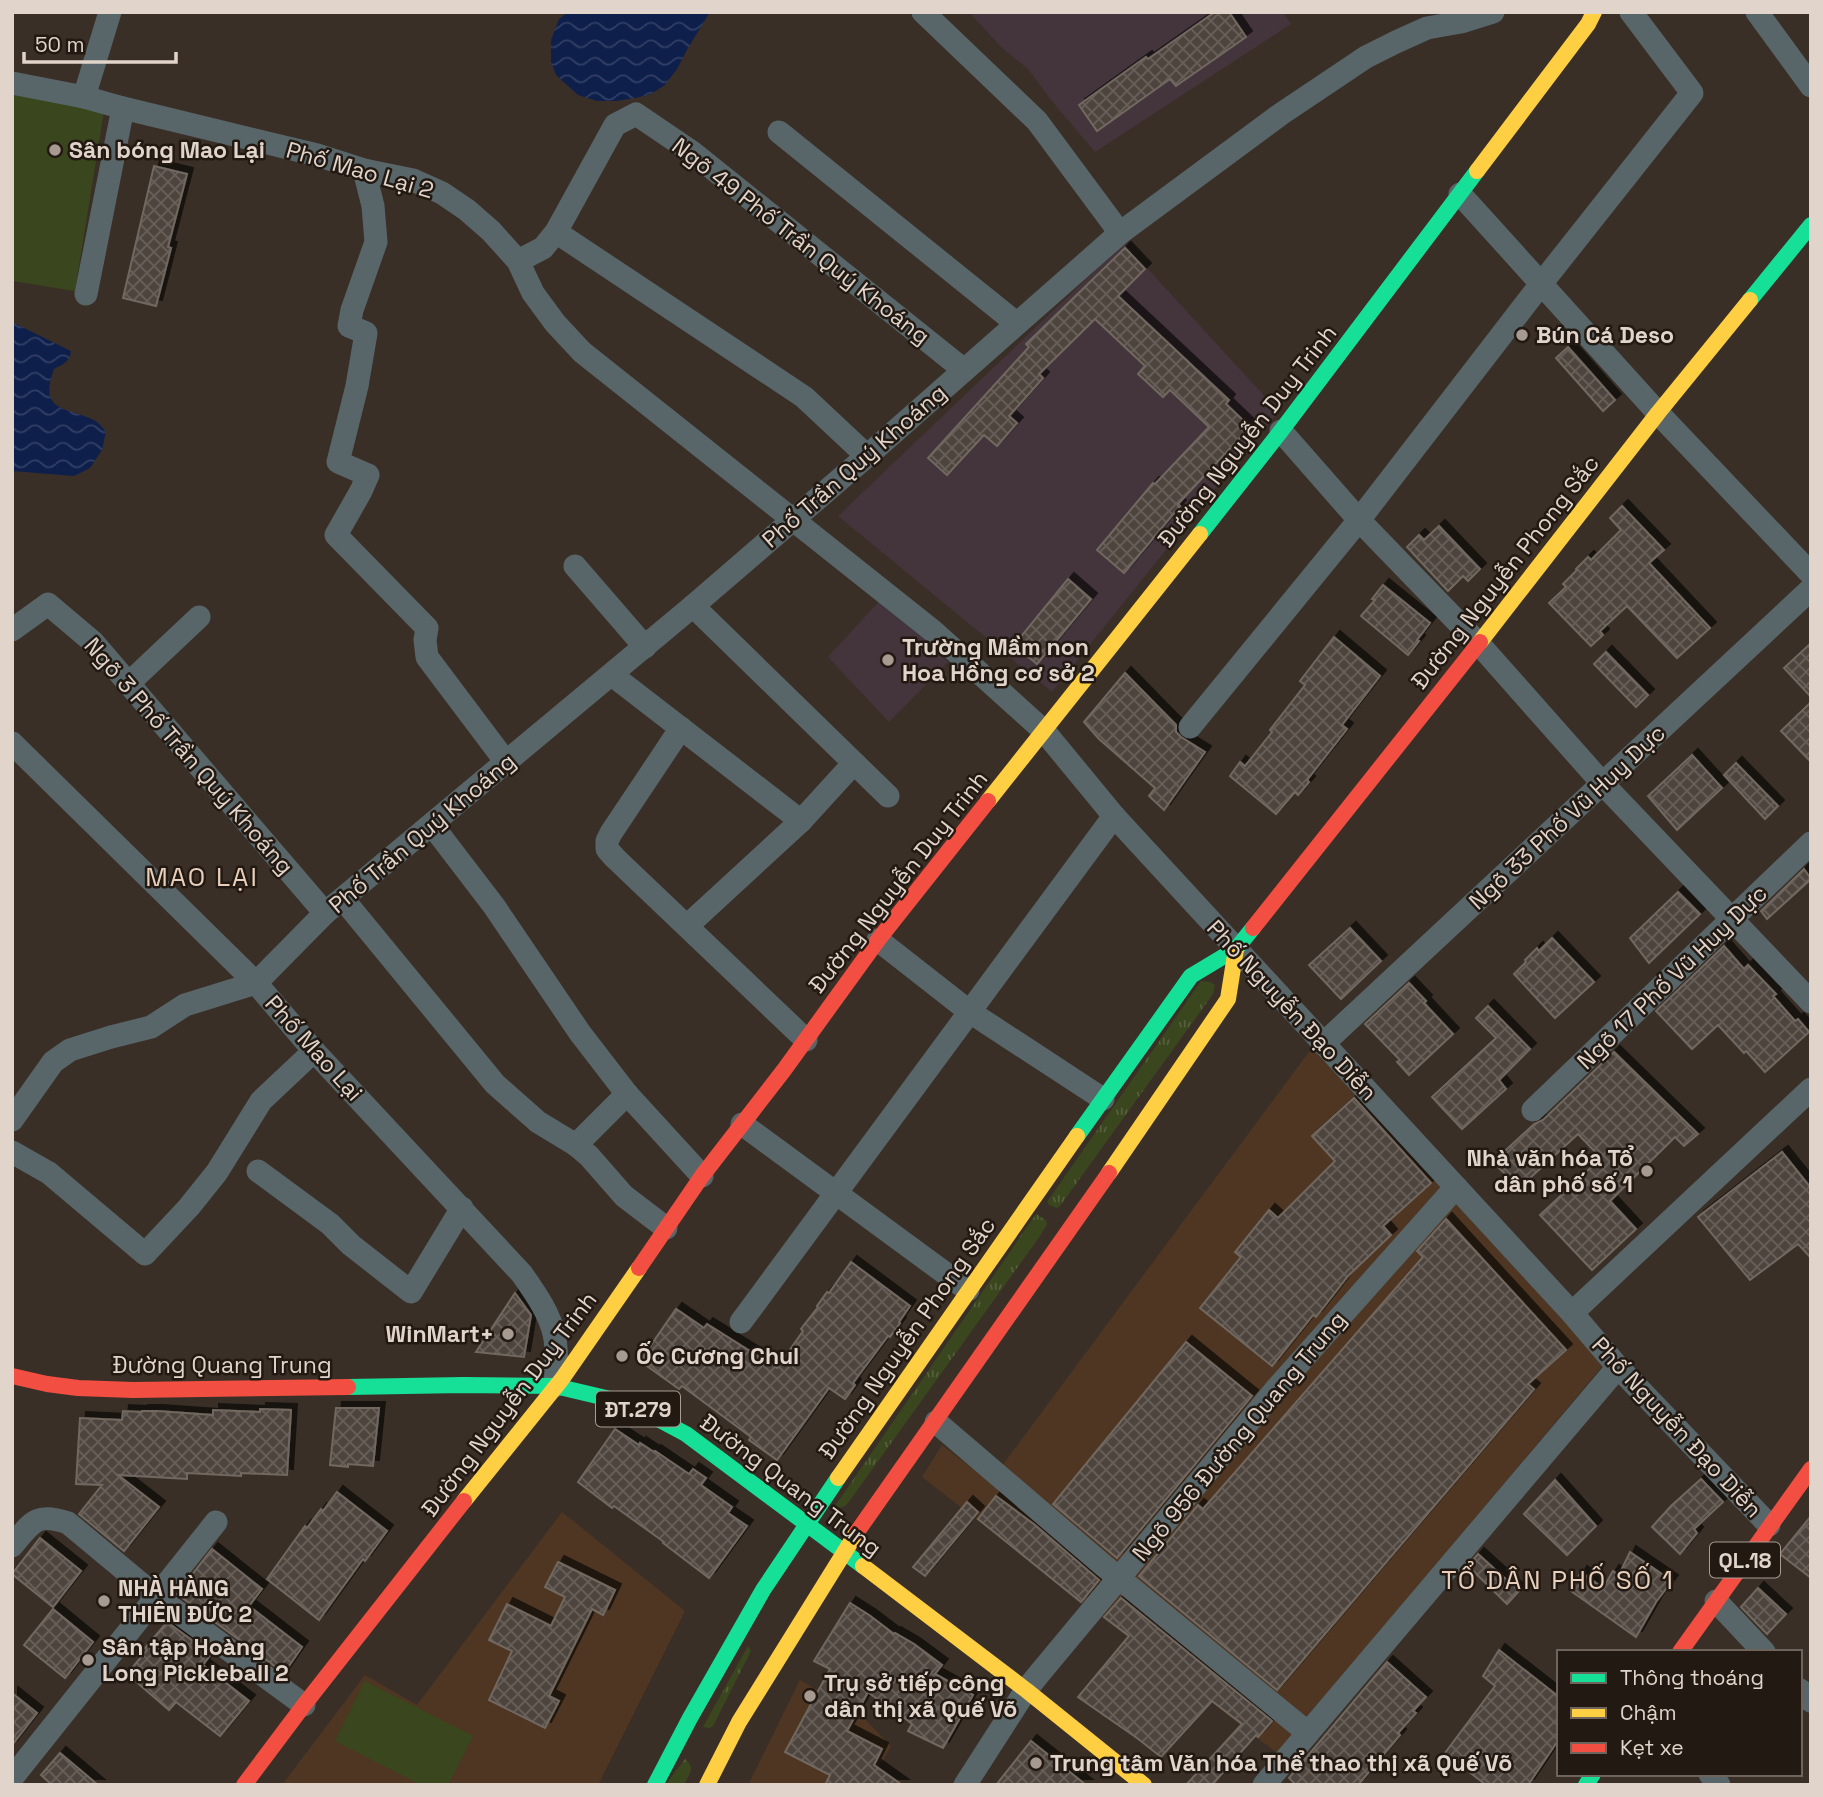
<svg xmlns="http://www.w3.org/2000/svg" width="1823" height="1797" font-family="'Space Grotesk',sans-serif">
	<style>
		.built { fill: #4e3623 }
		.education { fill: #44343c }
		.grass { fill: url(#grass-tufts) }
		.pitch { fill: #3a461e }
		.water { fill: url(#water-waves) }
		.building { fill: url(#building-cross-hatch); stroke: #716860; stroke-width: 2; filter: url(#shadow) }
		.lines { fill: none; stroke-linecap: round; stroke-linejoin: round }
		.street { stroke: #58666a; stroke-width: 23 }
		.fast { stroke: #16e098; stroke-width: 16 }
		.slow { stroke: #ffcf43; stroke-width: 16 }
		.jam { stroke: #f24e42; stroke-width: 16 }
		.poi-dot { fill: #a79a91; stroke: #221912; stroke-width: 2.5 }
		.labels { text-anchor: middle; dominant-baseline: central; stroke-width: 5; stroke-linejoin: round; paint-order: stroke }
		.shield { fill: #221912; stroke: #a89c93; stroke-width: 2 }
		.shield-label { font-size: 21px; font-weight: bold; fill: #e1d4ca }
		.poi-label { font-size: 23px; font-weight: bold; fill: #e1d4ca; stroke: #221912; text-anchor: start }
		.street-label { font-size: 23px; fill: #e1d4ca; stroke: #221912 }
		.quarter-label { font-size: 26px; letter-spacing: 2px; fill: #e8cfbb; stroke: #221912 }
	</style>
	<defs>
		<pattern id="grass-tufts" width="24" height="20" patternUnits="userSpaceOnUse" patternTransform="scale(1.75)"><rect width="24" height="20" fill="#3a461e"/><path d="M3 7l-1-3M5 7V3M7 7l1-3M15 17l-1-3M17 17v-4M19 17l1-3" fill="none" stroke="#56603d"/></pattern>
		<pattern id="water-waves" width="16" height="10" patternUnits="userSpaceOnUse" patternTransform="scale(1.75)"><rect width="16" height="10" fill="#0e1f4b"/><path d="M0 5q4-4 8 0t8 0" fill="none" stroke="#313f64"/></pattern>
		<pattern id="building-cross-hatch" width="8" height="8" patternUnits="userSpaceOnUse" patternTransform="scale(1.75)"><rect width="8" height="8" fill="#4e453e"/><path d="M0 0l8 8M0 8l8-8" fill="none" stroke="#675f59"/></pattern>
		<filter id="shadow"><feDropShadow dx="6" dy="-6" stdDeviation="0" flood-color="#0009"/></filter>
	</defs>
	<rect width="100%" height="100%" fill="#3a2f26"/>
	<g class="built">
		<path d="M1317 1041 1610 1357 1278 1754 922 1477 942 1445 990 1482Z"/>
		<path d="M562 1512 685 1611 598 1785H282L365 1675 417 1705Z"/>
		<path d="M800 1680 860 1714 891 1746 879 1767 905 1785H748Z"/>
	</g>
	<g class="education">
		<path d="M969 12H1283L1291 24 1095 152 1051 100 1028 69 1001 47Z"/>
		<path d="M1124 243 1279 412 1258 435 1052 692 838 516Z"/>
		<path d="M884 596 948 662 889 722 828 657Z"/>
	</g>
	<g class="grass">
		<path d="M1201 981 1210 982 1215 985 1213 994 1060 1206 1057 1208 1049 1205 1047 1202Z"/>
		<path d="M1036 1214 1046 1220 1047 1224 1040 1236 848 1503C844 1507 841 1509 835 1506Z"/>
		<path d="M748 1646 751 1650 749 1655 713 1726 710 1728 703 1727Z"/>
		<path d="M685 1759C696 1768 689 1774 684 1785H665Z"/>
	</g>
	<g class="pitch">
		<path d="M12 90 105 105 75 291 12 281Z"/>
		<path d="M365 1681 473 1736 448 1785H421L335 1741Z"/>
	</g>
	<g class="water">
		<path d="M568 12H710L688 48 677 69 665 85 651 94 636 98 616 101H597L578 95 556 75 551 62V40L559 19Z"/>
		<path d="M12 322 71 351C70 362 63 364 54 369 38 412 66 407 94 420 99 423 103 428 106 432L102 450 90 468 74 476 12 471Z"/>
	</g>
	<g class="building">
		<path d="M1215 12H1229L1246 37 1176 86 1170 79 1097 131 1079 105 1146 57 1148 59Z"/>
		<path d="M154 166 187 174 168 247 171 248 156 306 123 298Z"/>
		<path d="M1125 248 1145 269 1118 296 1229 400 1226 404 1250 427 1178 504 1180 506 1124 573 1097 550 1153 483 1155 484 1209 427 1170 390 1163 397 1138 374 1145 366 1095 319 1039 374 1043 378 1009 416 1017 423 997 446 984 435 947 475 928 458 1029 347 1026 344Z"/>
		<path d="M1568 347 1615 400 1603 411 1556 358Z"/>
		<path d="M1622 506 1664 550 1649 563 1710 628 1677 658 1627 606 1600 631 1603 635 1591 646 1549 603 1566 587 1563 584 1577 570 1576 569 1588 557 1591 560 1621 530 1610 518Z"/>
		<path d="M1439 526 1480 569 1468 581 1463 576 1448 591 1407 547 1419 535 1424 540Z"/>
		<path d="M1068 579 1091 599 1037 664 1014 645Z"/>
		<path d="M1383 585 1430 623 1417 640 1419 641 1408 655 1361 616 1375 600 1372 599Z"/>
		<path d="M1334 637 1380 676 1342 725 1347 729 1307 780 1309 782 1298 795 1295 792 1276 814 1230 776 1240 762 1245 766 1272 732 1270 730 1305 685 1300 681Z"/>
		<path d="M1811 643V697L1784 668Z"/>
		<path d="M1606 652 1648 695 1636 707 1594 664Z"/>
		<path d="M1125 673 1176 725V732L1181 737 1205 752 1164 810 1149 796 1155 788 1099 739 1084 722Z"/>
		<path d="M1811 702V762L1781 731Z"/>
		<path d="M1692 755 1722 788 1677 830 1648 796Z"/>
		<path d="M1736 763 1778 806 1765 819 1724 775Z"/>
		<path d="M1804 869 1811 879 1767 919 1761 911Z"/>
		<path d="M1678 892 1700 914 1649 963 1630 938Z"/>
		<path d="M1350 928 1381 961 1341 999 1309 965Z"/>
		<path d="M1552 938 1594 982 1555 1018 1514 974 1526 962 1525 960 1537 948 1539 951Z"/>
		<path d="M1724 946 1744 969 1748 965 1776 994 1773 996 1795 1021 1798 1019 1809 1032 1765 1072 1746 1051 1744 1053 1718 1025 1692 1049 1656 1011Z"/>
		<path d="M1409 983 1426 1001 1424 1003 1453 1034 1409 1075 1397 1062 1400 1060 1365 1024Z"/>
		<path d="M1488 1006 1530 1049 1499 1080 1506 1089 1462 1129 1432 1097 1496 1038 1476 1018Z"/>
		<path d="M1614 1052 1698 1134 1684 1146 1675 1137 1610 1201 1636 1229 1592 1270 1540 1215 1601 1158 1578 1134 1519 1188 1493 1162 1534 1124 1543 1120Z"/>
		<path d="M1354 1098 1431 1183 1383 1226 1391 1235 1348 1276 1316 1317 1313 1315 1272 1366 1200 1308 1241 1257 1235 1252 1269 1210 1278 1218 1335 1161 1312 1136Z"/>
		<path d="M1782 1152 1811 1188V1258L1798 1244 1750 1280 1698 1217Z"/>
		<path d="M1446 1219 1566 1350 1528 1384 1534 1389 1277 1690 1139 1576 1198 1505 1203 1509 1423 1257 1417 1251Z"/>
		<path d="M851 1262 910 1306 899 1322 900 1323 890 1337 888 1336 853 1383 855 1385 845 1399 829 1388 777 1460 749 1440 751 1437 682 1386 679 1389 640 1361 676 1309 704 1328 707 1324 777 1368 803 1331 801 1329 818 1307 817 1306 827 1292 829 1293Z"/>
		<path d="M515 1293 531 1315 524 1357 476 1352Z"/>
		<path d="M1186 1342 1252 1396 1117 1558 1053 1504Z"/>
		<path d="M336 1408H379L373 1466 348 1464V1467L330 1465Z"/>
		<path d="M260 1409 291 1410 287 1475 241 1473V1476L187 1473V1479L118 1475 159 1507 124 1551 79 1514 102 1485 76 1484 80 1418 122 1420 123 1411 142 1412V1411H157L213 1415V1410L260 1412Z"/>
		<path d="M615 1429 639 1445 640 1443 654 1452 655 1451 689 1474 693 1469 706 1478 701 1485 732 1507 728 1513 747 1526 709 1578 663 1543 664 1542 614 1506 612 1508 578 1482Z"/>
		<path d="M1701 1479 1723 1502 1694 1529 1697 1533 1680 1554 1652 1527 1671 1506Z"/>
		<path d="M1555 1480 1596 1526 1567 1555 1524 1514Z"/>
		<path d="M337 1492 387 1531 365 1561 363 1559 319 1620 267 1579 305 1526 307 1528 321 1509 323 1511Z"/>
		<path d="M996 1496 1035 1525 1099 1580 1081 1602 978 1519Z"/>
		<path d="M967 1502 978 1512 925 1576 913 1567Z"/>
		<path d="M1811 1516V1578L1780 1554Z"/>
		<path d="M40 1538 81 1571 53 1607 12 1574Z"/>
		<path d="M212 1549 262 1589 249 1606 302 1647 284 1673 177 1594Z"/>
		<path d="M1630 1552 1672 1581 1656 1602 1636 1637 1571 1591 1581 1572 1603 1588 1613 1571 1619 1575Z"/>
		<path d="M1478 1554 1519 1591 1507 1604 1468 1566Z"/>
		<path d="M558 1562 615 1590 603 1615 592 1609 549 1696 559 1701 545 1728 489 1700 512 1651 489 1640 507 1604 551 1626 565 1597 545 1587Z"/>
		<path d="M1758 1588 1786 1614 1767 1634 1741 1607Z"/>
		<path d="M1121 1598 1272 1721 1258 1737 1256 1735 1212 1785H1186L1242 1724 1212 1701 1161 1757 1137 1738 1078 1697 1129 1636 1104 1617Z"/>
		<path d="M850 1603 869 1615 894 1634 895 1633 914 1644 942 1665 935 1674 973 1695 943 1748 908 1731 912 1724 882 1700 881 1702 868 1692 847 1731 882 1749 874 1765 902 1785H825L830 1775 785 1752 830 1669 814 1661Z"/>
		<path d="M53 1609 93 1642 65 1678 24 1645Z"/>
		<path d="M167 1622 211 1654 203 1665 249 1701 220 1736 176 1702 169 1710 127 1674 147 1650 145 1648Z"/>
		<path d="M1499 1650 1559 1697V1739L1528 1785H1486L1445 1753 1495 1686 1483 1676Z"/>
		<path d="M1387 1662 1426 1697 1413 1711 1416 1713 1398 1733 1400 1735 1358 1785H1296L1289 1778Z"/>
		<path d="M12 1693 37 1713 12 1745Z"/>
		<path d="M1031 1741 1086 1785H996Z"/>
		<path d="M60 1753 98 1785H52L41 1775Z"/>
	</g>
	<g class="lines">
		<g class="street">
			<path d="M923 12 1037 121 1120 233"/>
			<path d="M1757 12 1811 86"/>
			<path d="M12 83 84 97 123 108 317 155 364 170 413 180 442 193 467 210 491 231 518 261 533 293 555 323 582 352 933 631 1044 731 1114 816 1572 1313 1618 1367 1769 1525"/>
			<path d="M84 97 110 12"/>
			<path d="M779 132 1016 323"/>
			<path d="M364 170 373 206 376 242 352 310 349 326 366 333 357 386 338 462 368 475 361 491 336 535 427 628 425 640 427 657 506 762"/>
			<path d="M1460 194 1658 413 1811 574"/>
			<path d="M556 232 804 397 867 456"/>
			<path d="M518 261 543 248 556 232 615 125 636 114 692 152 964 370"/>
			<path d="M86 294 123 108"/>
			<path d="M1281 431 1359 520 1479 644 1603 784 1811 1002"/>
			<path d="M575 566 645 647"/>
			<path d="M693 606 888 796"/>
			<path d="M12 630 48 604 93 642 325 913"/>
			<path d="M612 675 801 821"/>
			<path d="M129 683 199 617"/>
			<path d="M1190 727 1359 520 1541 284 1692 93 1631 12"/>
			<path d="M681 728 611 833 607 841V849L615 858 806 1040"/>
			<path d="M12 743 256 983 314 1051 522 1274C535 1293 549 1312 554 1334 558 1351 556 1369 555 1386"/>
			<path d="M432 825 494 906 580 1033 627 1094 702 1176"/>
			<path d="M343 899 495 1084 538 1122 576 1145 589 1156 624 1196 666 1228"/>
			<path d="M687 926 801 821 854 763"/>
			<path d="M878 940 970 1012 1103 1099"/>
			<path d="M1323 1044 1811 589"/>
			<path d="M1533 1110 1811 843"/>
			<path d="M12 1120 53 1062 70 1050 111 1037 151 1027 185 1005 256 983 325 913 693 606 867 456 1120 233 1281 114 1366 57 1396 42 1427 28 1461 22 1493 12"/>
			<path d="M742 1124 968 1290"/>
			<path d="M576 1145 627 1094"/>
			<path d="M12 1152 49 1173 145 1254 189 1207 217 1172 261 1101 314 1051"/>
			<path d="M258 1171 330 1224 351 1245 411 1292 462 1208"/>
			<path d="M1572 1313 1811 1089"/>
			<path d="M741 1322 1114 816"/>
			<path d="M936 1422 1103 1565 1308 1733"/>
			<path d="M12 1546C32 1522 36 1512 68 1523L157 1597 304 1705"/>
			<path d="M1716 1601 1764 1652"/>
			<path d="M1800 1690 1811 1701"/>
			<path d="M1710 1774 1719 1785"/>
			<path d="M12 1778 216 1522"/>
			<path d="M965 1785 1026 1690 1039 1674 1276 1389 1456 1187"/>
			<path d="M1264 1785 1618 1367"/>
		</g>
		<g class="fast">
			<path d="M1750 300 1811 225"/>
			<path d="M1200 534 1281 431 1477 171"/>
			<path d="M1077 1136 1191 976 1236 949 1253 928"/>
			<path d="M348 1387 463 1385 555 1386 606 1398 641 1410 686 1434 863 1566"/>
			<path d="M655 1785 690 1718 763 1590 838 1478"/>
			<path d="M1586 1785 1593 1774"/>
		</g>
		<g class="slow">
			<path d="M1477 171 1588 24 1594 12"/>
			<path d="M1480 642 1658 413 1750 300"/>
			<path d="M988 801 1200 534"/>
			<path d="M1109 1173 1228 999 1236 949"/>
			<path d="M838 1478 1077 1136"/>
			<path d="M464 1501 562 1379 639 1268"/>
			<path d="M863 1566 1026 1690 1144 1785"/>
			<path d="M707 1785 739 1722 857 1532"/>
		</g>
		<g class="jam">
			<path d="M1253 928 1480 642"/>
			<path d="M639 1268 702 1176 784 1070 878 940 988 801"/>
			<path d="M12 1376 47 1384 78 1388 133 1390 348 1387"/>
			<path d="M857 1532 1109 1173"/>
			<path d="M1680 1652 1811 1469"/>
			<path d="M244 1785 304 1705 464 1501"/>
		</g>
	</g>
	<g class="poi-dot">
		<circle cx="55" cy="150" r="7"/>
		<circle cx="1522" cy="335" r="7"/>
		<circle cx="888" cy="660" r="7"/>
		<circle cx="1647" cy="1171" r="7"/>
		<circle cx="508" cy="1334" r="7"/>
		<circle cx="622" cy="1356" r="7"/>
		<circle cx="104" cy="1601" r="7"/>
		<circle cx="88" cy="1660" r="7"/>
		<circle cx="810" cy="1696" r="7"/>
		<circle cx="1036" cy="1763" r="7"/>
	</g>
	<g class="labels">
		<g class="shield">
			<rect x="596" y="1391.5" width="84" height="35" rx="5"/>
			<rect x="1710" y="1542.5" width="70" height="35" rx="5"/>
		</g>
		<g class="shield-label">
			<text x="638" y="1409">ĐT.279</text>
			<text x="1745" y="1560">QL.18</text>
		</g>
		<g class="poi-label">
			<text x="69" y="150">Sân bóng Mao Lại</text>
			<text x="1536" y="335">Bún Cá Deso</text>
			<text x="902" y="647">Trường Mầm non<tspan x="902" dy="26">Hoa Hồng cơ sở 2</tspan></text>
			<text x="1633" y="1158" text-anchor="end">Nhà văn hóa Tổ<tspan x="1633" dy="26">dân phố số 1</tspan></text>
			<text x="494" y="1334" text-anchor="end">WinMart+</text>
			<text x="636" y="1356">Ốc Cương Chul</text>
			<text x="118" y="1588">NHÀ HÀNG<tspan x="118" dy="26">THIÊN ĐỨC 2</tspan></text>
			<text x="102" y="1647">Sân tập Hoàng<tspan x="102" dy="26">Long Pickleball 2</tspan></text>
			<text x="824" y="1683">Trụ sở tiếp công<tspan x="824" dy="26">dân thị xã Quế Võ</tspan></text>
			<text x="1050" y="1763">Trung tâm Văn hóa Thể thao thị xã Quế Võ</text>
		</g>
		<g class="street-label">
			<text transform="translate(360 170) rotate(16)">Phố Mao Lại 2</text>
			<text transform="translate(801 241) rotate(38)">Ngõ 49 Phố Trần Quý Khoáng</text>
			<text transform="translate(1247 436) rotate(-52)">Đường Nguyễn Duy Trinh</text>
			<text transform="translate(854 466) rotate(-41)">Phố Trần Quý Khoáng</text>
			<text transform="translate(1505 572) rotate(-52)">Đường Nguyễn Phong Sắc</text>
			<text transform="translate(189 756) rotate(49)">Ngõ 3 Phố Trần Quý Khoáng</text>
			<text transform="translate(1567 817) rotate(-43)">Ngõ 33 Phố Vũ Huy Dực</text>
			<text transform="translate(422 833) rotate(-40)">Phố Trần Quý Khoáng</text>
			<text transform="translate(898 882) rotate(-52)">Đường Nguyễn Duy Trinh</text>
			<text transform="translate(1672 977) rotate(-44)">Ngõ 17 Phố Vũ Huy Dực</text>
			<text transform="translate(1292 1010) rotate(47)">Phố Nguyễn Đạo Diễn</text>
			<text transform="translate(314 1048) rotate(48)">Phố Mao Lại</text>
			<text transform="translate(907 1338) rotate(-55)">Đường Nguyễn Phong Sắc</text>
			<text x="222" y="1365">Đường Quang Trung</text>
			<text transform="translate(509 1404) rotate(-53)">Đường Nguyễn Duy Trinh</text>
			<text transform="translate(1677 1427) rotate(47)">Phố Nguyễn Đạo Diễn</text>
			<text transform="translate(1239 1436) rotate(-50)">Ngõ 956 Đường Quang Trung</text>
			<text transform="translate(791 1485) rotate(37)">Đường Quang Trung</text>
		</g>
		<g class="quarter-label">
			<text x="202" y="877">MAO LẠI</text>
			<text x="1558" y="1580">TỔ DÂN PHỐ SỐ 1</text>
		</g>
	</g>
	<rect width="1823" height="1797" fill="none" stroke="#e1d4ca" stroke-width="28"/>
	<rect x="1557" y="1650" width="245" height="126" fill="#221912" stroke="#6e645c" stroke-width="2"/>
	<rect x="1571" y="1673" width="35" height="10" fill="#16e098" stroke="#6e645c" stroke-width="2"/>
	<text x="1620" y="1685" font-size="21" fill="#e1d4ca">Thông thoáng</text>
	<rect x="1571" y="1708" width="35" height="10" fill="#ffcf43" stroke="#6e645c" stroke-width="2"/>
	<text x="1620" y="1720" font-size="21" fill="#e1d4ca">Chậm</text>
	<rect x="1571" y="1743" width="35" height="10" fill="#f24e42" stroke="#6e645c" stroke-width="2"/>
	<text x="1620" y="1755" font-size="21" fill="#e1d4ca">Kẹt xe</text>
	<path d="M24 52v10h152v-10" fill="none" stroke="#e1d4ca" stroke-width="3.5"/>
	<text x="35" y="52" font-size="21" fill="#e1d4ca" stroke="#221912" stroke-width="5" paint-order="stroke">50 m</text>
</svg>
